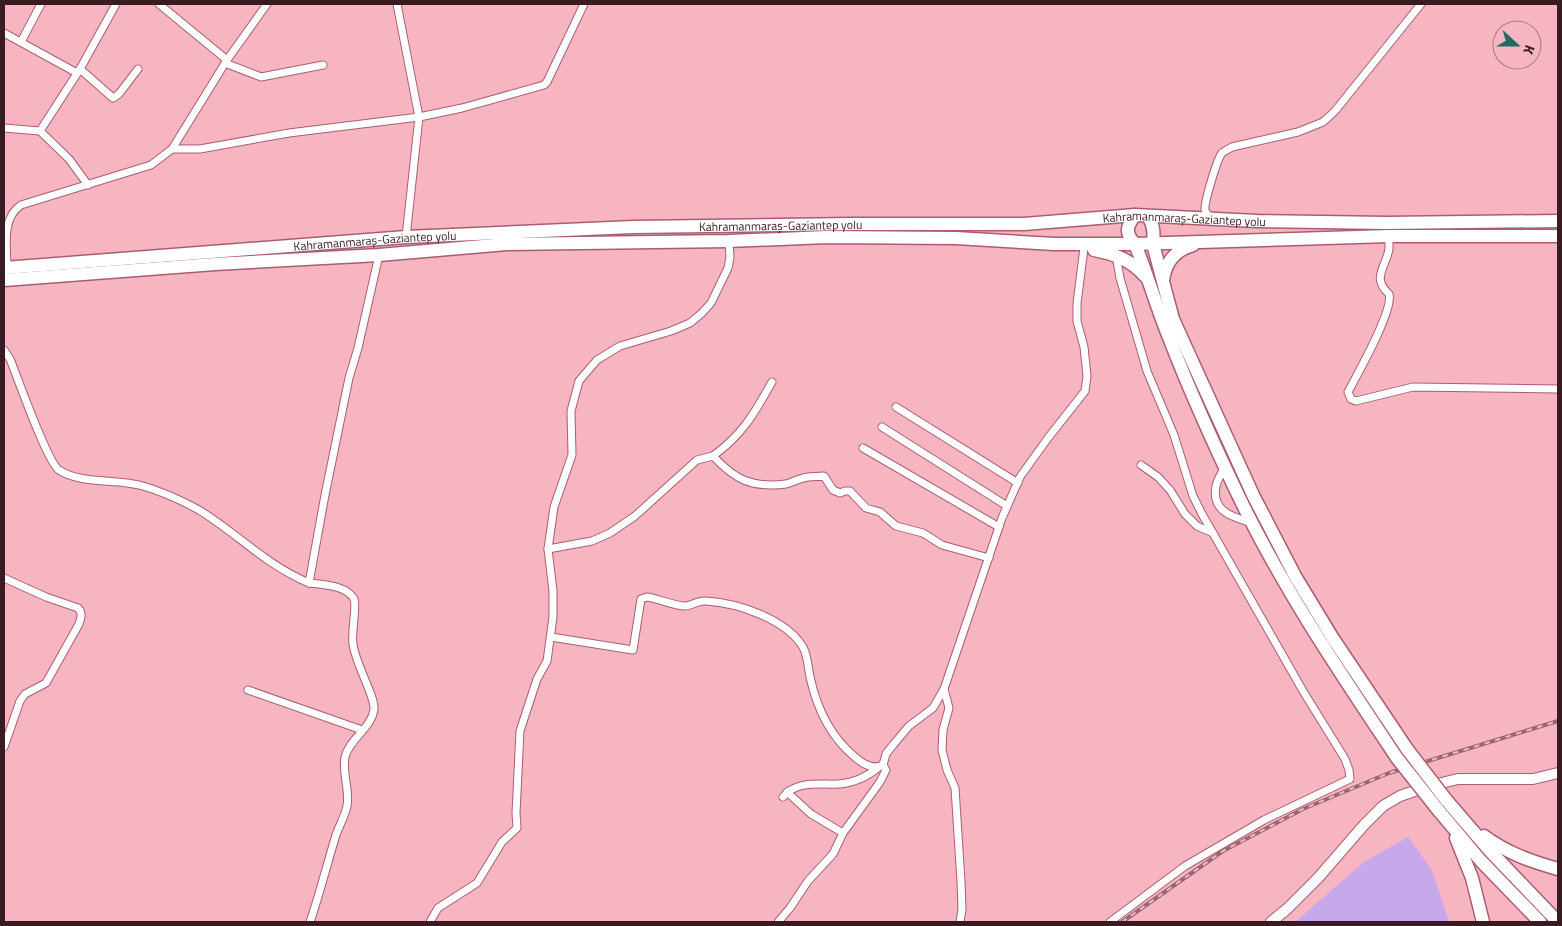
<svg xmlns="http://www.w3.org/2000/svg" width="1562" height="926" font-family="'Titillium Web',sans-serif">
	<style>
		.green { fill: #c7a8eb }
		.lines { fill: none; stroke-linecap: round; stroke-linejoin: round }
		.street-casing { stroke: #a95e70; stroke-width: 9 }
		.secondary-casing { stroke: #a95e70; stroke-width: 12 }
		.highway-casing { stroke: #a95e70; stroke-width: 15 }
		.street { stroke: #fff; stroke-width: 7 }
		.secondary { stroke: #fff; stroke-width: 10 }
		.highway { stroke: #fff; stroke-width: 12 }
		.rail-casing { stroke: #986872; stroke-width: 4 }
		.rail { stroke: #f7b5c2; stroke-width: 2; stroke-dasharray: 5.5; stroke-linecap: butt }
		.highway-bridge-casing { stroke: #a95e70; stroke-width: 15; stroke-linecap: butt }
		.highway-bridge { stroke: #fff; stroke-width: 12 }
		.labels { text-anchor: middle; dominant-baseline: central; stroke-width: 4; stroke-linejoin: round; paint-order: stroke }
		.street-label { font-size: 12px; fill: #3a1b22; stroke: #f7b5c2 }
	</style>
	<rect width="100%" height="100%" fill="#f7b5c2"/>
	<path class="green" d="M1408 837 1432 870 1449 922H1295L1364 862Z"/>
	<g class="lines">
		<defs>
			<g id="street">
				<path d="M159 4 227 60"/>
				<path d="M397 4 419 117 406 237"/>
				<path d="M4 33 77 73"/>
				<path d="M21 42 41 4"/>
				<path d="M225 63 261 77 323 65"/>
				<path d="M80 69 113 98 119 94 138 69"/>
				<path d="M4 128 40 131 69 159 88 185"/>
				<path d="M40 131 80 69 116 4"/>
				<path d="M172 149H200L289 133 419 117 462 108 544 85 547 82 584 4"/>
				<path d="M1213 218C1209 216 1206 214 1205 210 1204 203 1217 159 1222 153 1224 151 1229 149 1232 147L1298 132 1323 122 1335 111 1421 4"/>
				<path d="M1389 236C1389 240 1389 245 1389 249 1386 267 1371 278 1389 294 1394 310 1357 375 1348 392L1351 399 1356 401 1413 387 1558 389"/>
				<path d="M7 268C7 246 1 219 21 205L151 165 172 149 227 60 267 4"/>
				<path d="M4 350 10 359C17 376 47 462 59 470 82 485 117 478 143 486 163 492 181 500 199 510 238 534 266 565 309 583L325 495 349 378 358 348 379 255"/>
				<path d="M896 407 1018 483"/>
				<path d="M882 427 1007 506"/>
				<path d="M863 448 999 527"/>
				<path d="M713 456C743 434 754 414 772 382"/>
				<path d="M1141 465 1158 477 1170 490 1185 514 1197 526 1213 533"/>
				<path d="M1224 468C1222 473 1217 480 1216 486 1211 512 1233 517 1252 523"/>
				<path d="M548 549 592 541 610 533 635 516 697 460 713 456C735 480 752 488 786 484 793 482 800 478 808 477 813 476 818 477 824 476L833 490 840 493 845 491H850L866 508 880 512 896 526 923 533 942 545 989 558"/>
				<path d="M4 578 46 597 78 608C83 613 81 618 79 624L46 683 25 694 20 701 4 747"/>
				<path d="M309 583C324 585 346 585 354 599 357 605 351 634 353 644 355 663 375 696 374 709 372 728 349 739 345 757 342 774 350 790 347 806 345 816 339 826 336 835 327 864 320 893 310 922"/>
				<path d="M551 637 633 650 641 599 647 597C659 599 672 605 684 606 692 606 698 600 706 601 738 603 786 619 803 647 808 657 808 667 810 677 817 709 830 737 856 758 864 765 873 770 883 765"/>
				<path d="M944 689 949 708 943 730 942 750 947 770 955 788 961 881 962 909 960 922"/>
				<path d="M248 690 362 730"/>
				<path d="M787 792 811 814 843 833"/>
				<path d="M783 797C797 780 819 785 839 784 853 783 868 776 879 767"/>
				<path d="M430 922 438 908 477 883 502 842 517 828 516 813 520 731 537 679 547 661 553 617V591L548 549 554 507 572 455 571 411 579 381 597 360 620 346 671 331 690 323 702 313 711 303 728 268 730 257 729 241"/>
				<path d="M778 922 790 908 808 881 833 854 843 833 880 782 886 770 883 765 886 754 893 745 909 726 933 708 944 689 1002 518 1020 477 1048 438 1085 391 1087 376 1084 347 1077 321V303L1084 248"/>
				<path d="M1110 922 1185 866 1264 820 1350 779 1349 770 1345 759 1303 691 1202 514 1193 496 1174 435 1147 371 1120 278 1116 255"/>
			</g>
			<path id="secondary" d="M1271 922 1287 909 1318 878 1364 825 1383 806 1400 796 1429 786 1458 779H1533L1558 773"/>
			<g id="highway">
				<path d="M1135 215C1126 227 1125 233 1135 244 1148 276 1157 309 1170 340 1191 394 1215 447 1240 499 1284 590 1341 674 1397 758"/>
				<path d="M1148 216C1154 226 1154 232 1153 244L1173 319 1253 495 1295 576 1332 637 1407 749"/>
				<path d="M1094 250C1115 254 1131 260 1145 276"/>
				<path id="s1" d="M4 268 406 237 633 227 852 224H1024L1135 215 1257 221 1387 223 1558 221"/>
				<path d="M4 280 215 264 379 255 507 244 729 241 827 237 956 238 1054 244H1135L1389 236H1558"/>
				<path d="M1163 281C1165 263 1175 250 1193 245"/>
				<path d="M1447 801 1491 852 1558 922"/>
				<path d="M1439 811 1481 861 1540 922"/>
				<path d="M1484 836C1507 853 1530 861 1558 869"/>
				<path d="M1456 838 1472 878 1483 922"/>
			</g>
		</defs>
		<use href="#street" class="street-casing"/>
		<use href="#secondary" class="secondary-casing"/>
		<use href="#highway" class="highway-casing"/>
		<use href="#street" class="street"/>
		<use href="#secondary" class="secondary"/>
		<use href="#highway" class="highway"/>
		<defs>
			<path id="rail" d="M1122 922 1223 851 1303 809 1389 773 1558 721"/>
		</defs>
		<use href="#rail" class="rail-casing"/>
		<use href="#rail" class="rail"/>
		<defs>
			<g id="highway-bridge">
				<path d="M1407 749 1447 801"/>
				<path d="M1397 758 1439 811"/>
			</g>
		</defs>
		<use href="#highway-bridge" class="highway-bridge-casing"/>
		<use href="#highway-bridge" class="highway-bridge"/>
	</g>
	<g class="labels">
		<g class="street-label">
			<text stroke="none"><textPath href="#s1" startOffset="1182">Kahramanmaraş-Gaziantep yolu</textPath></text>
			<text stroke="none"><textPath href="#s1" startOffset="778">Kahramanmaraş-Gaziantep yolu</textPath></text>
			<text stroke="none"><textPath href="#s1" startOffset="372">Kahramanmaraş-Gaziantep yolu</textPath></text>
		</g>
	</g>
	<rect width="1562" height="926" fill="none" stroke="#3a1b22" stroke-width="10"/>
	<g transform="translate(1517 45) rotate(111)"><circle r="24" fill="#f7b5c2" stroke="#ab7782"/>
	<path d="M0-4L9 19L0 12L-9 19Z" fill="#226b64"/>
	<text y="-8" font-size="14" font-weight="bold" text-anchor="middle" fill="#3a1b22">K</text>
	</g>
</svg>
